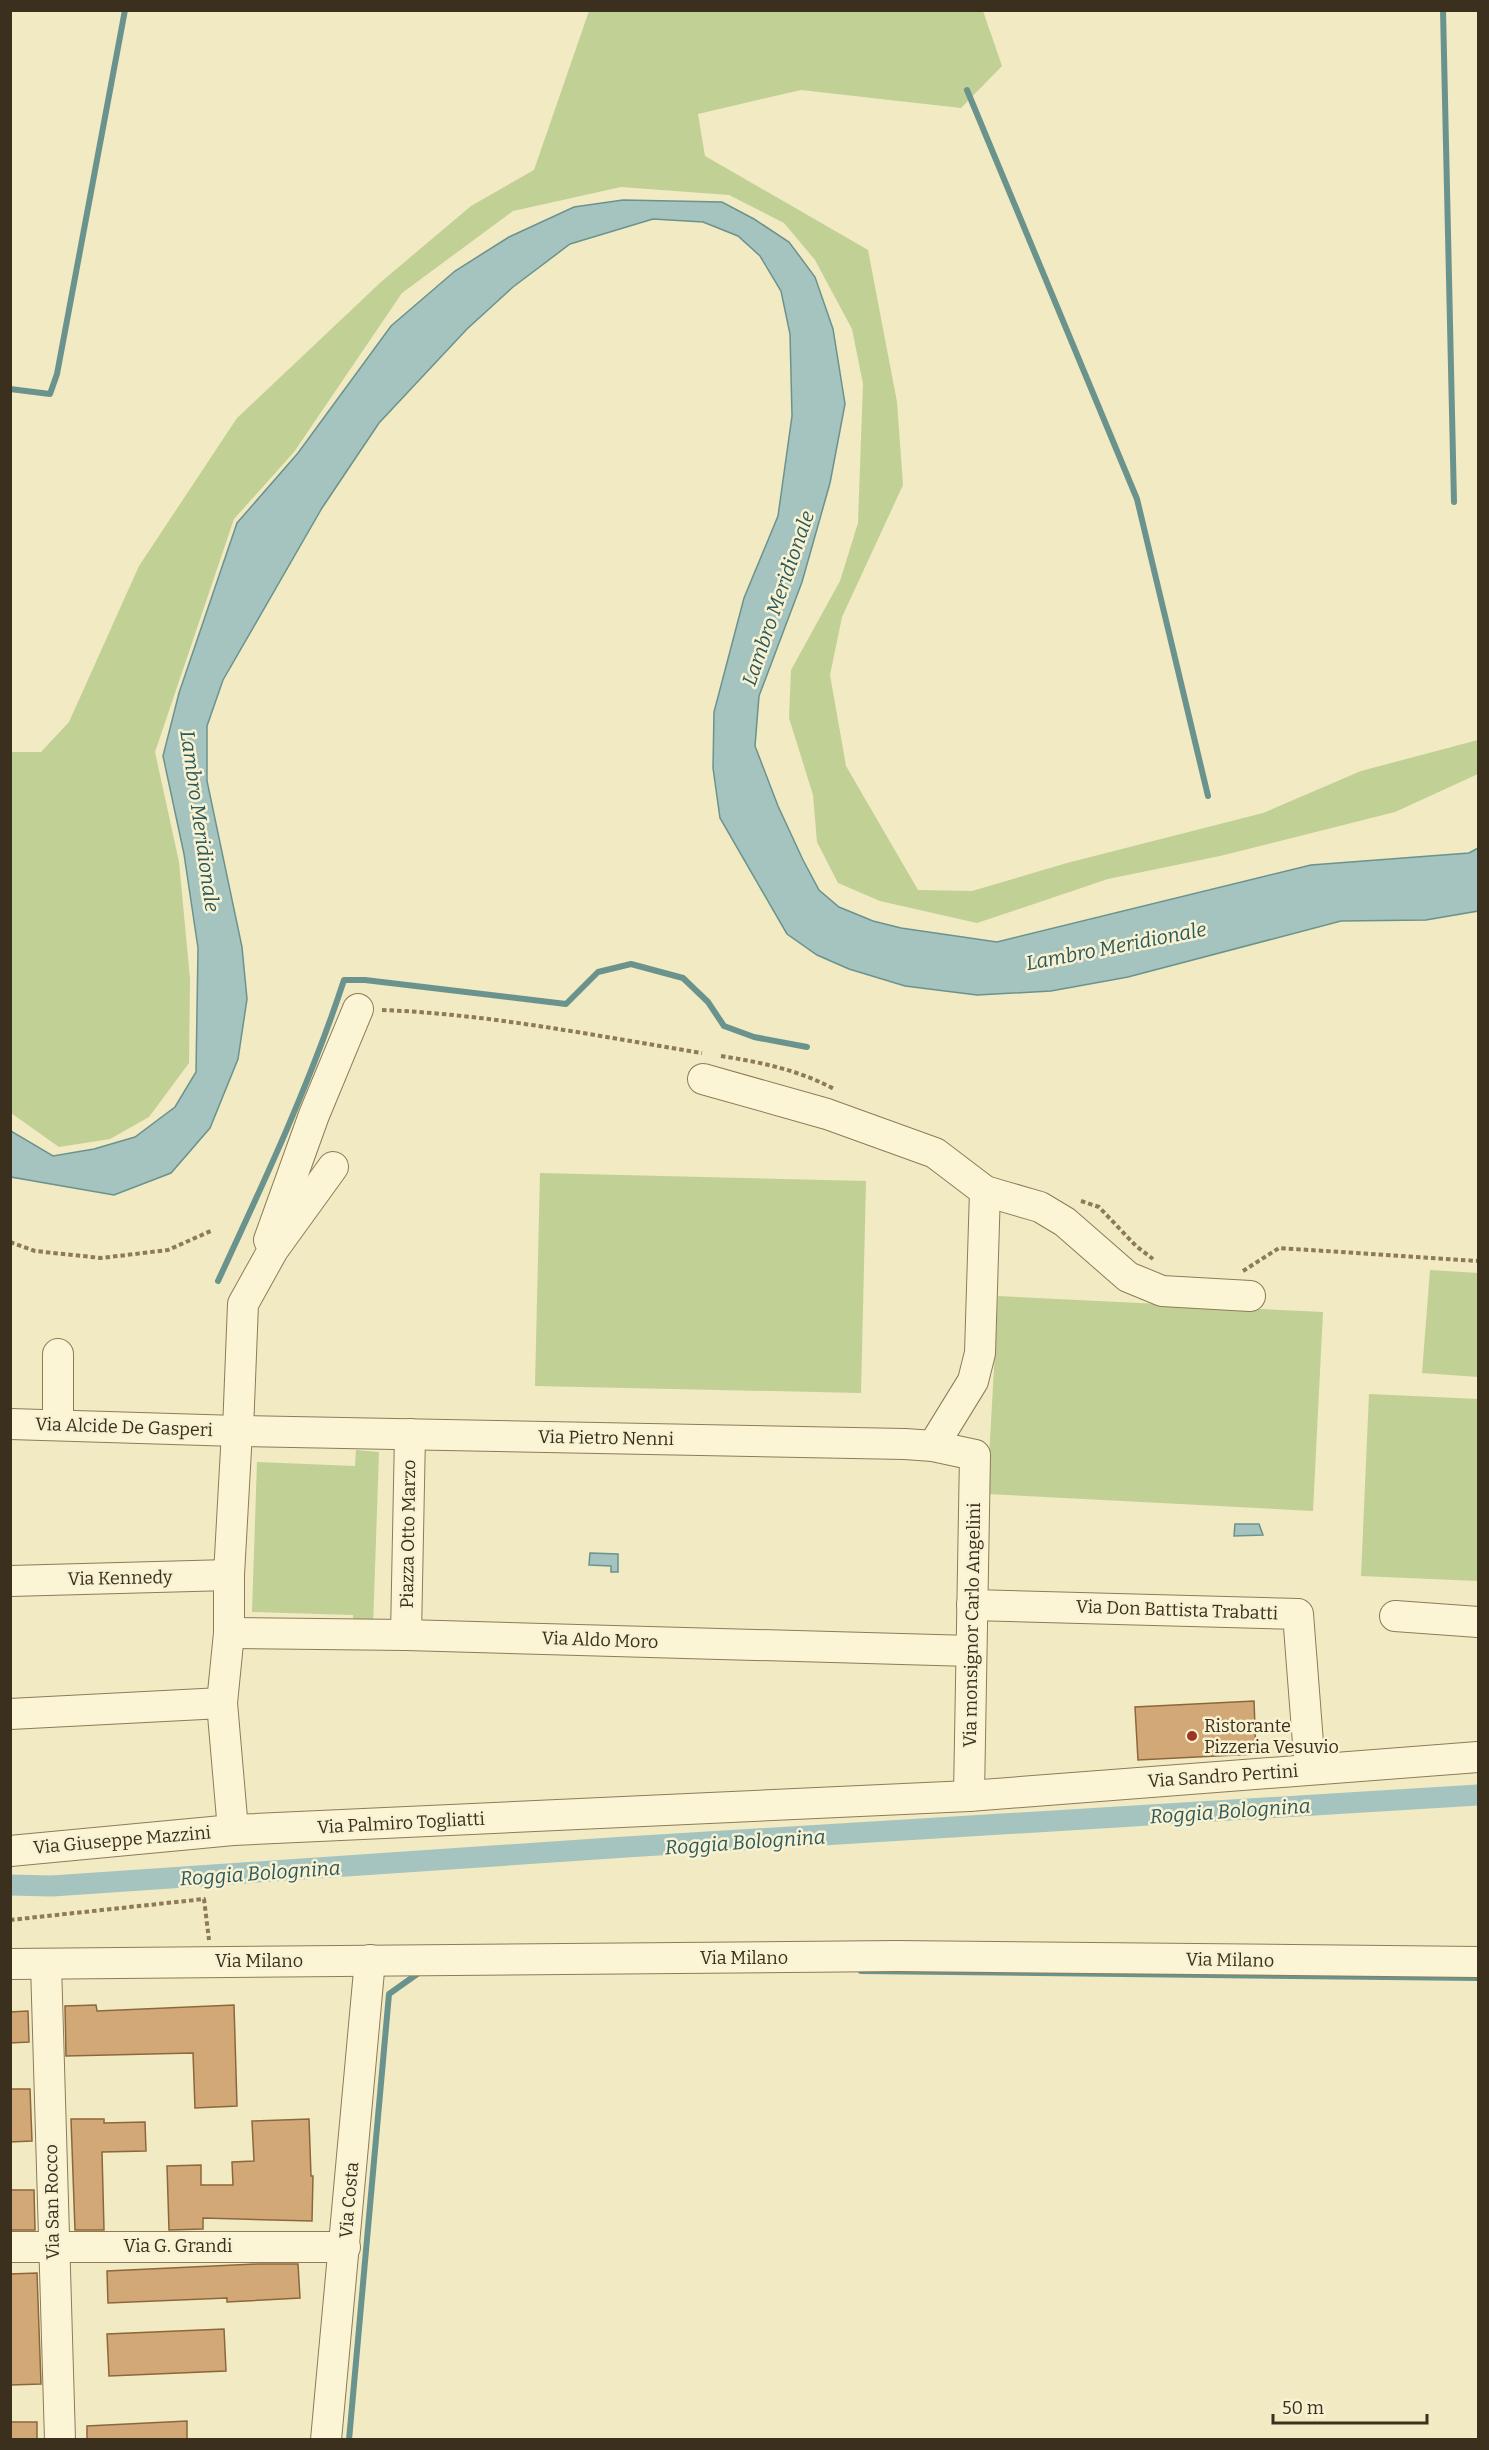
<svg xmlns="http://www.w3.org/2000/svg" width="1489" height="2450" font-family="Bitter,serif">
	<style>
		.green { fill: #c1d095 }
		.water { fill: #a5c3bf; stroke: #6b938e; stroke-width: 1.5 }
		.lines { fill: none; stroke-linecap: round; stroke-linejoin: round }
		.stream { stroke: #6b938e; stroke-width: 6 }
		.canal { stroke: #a5c3bf; stroke-width: 21 }
		.building { fill: #d2a976; stroke: #8d673c; stroke-width: 1.5 }
		.minor-casing { stroke: #8d7b58; stroke-width: 32 }
		.path { stroke: #8d7b58; stroke-width: 4; stroke-dasharray: 4.5 3; stroke-linecap: butt }
		.minor { stroke: #fbf5d6; stroke-width: 30 }
		.poi-dot { fill: #a03424; stroke: #f8f2d3; stroke-width: 2 }
		.labels { text-anchor: middle; dominant-baseline: central; stroke-width: 5; stroke-linejoin: round; paint-order: stroke }
		.street-label { font-size: 18px; fill: #3b301d; stroke: #f8f2d3 }
		.poi-label { font-size: 18px; fill: #3b301d; stroke: #f8f2d3; text-anchor: start }
		.water-label { font-size: 20px; font-style: italic; fill: #2b595c; stroke: #f8f2d3 }
	</style>
	<rect width="100%" height="100%" fill="#f1eac2"/>
	<g class="green">
		<path d="M589 11H983L1002 66 961 108 801 90 698 114 705 156 868 250 897 402 903 485 842 617 830 675 846 766 918 890 972 891 1067 863 1263 813 1361 771 1478 740V774L1395 812 1220 856 1108 879 977 923 880 901 838 883 817 842 813 795 789 718 791 670 840 581 858 523 863 384 852 329 815 260 784 223 729 195 621 187 513 211 402 293 294 452 234 519 155 752 179 862 190 979 189 1063 149 1117 110 1139 59 1147 11 1113V752H41L69 722 139 566 237 418 381 282 471 206 534 170Z"/>
		<path d="M540 1173 866 1181 861 1393 535 1386Z"/>
		<path d="M1430 1270 1478 1273V1377L1422 1373Z"/>
		<path d="M998 1296 1323 1312 1313 1511 987 1494Z"/>
		<path d="M1369 1394 1478 1399V1581L1361 1576Z"/>
		<path d="M356 1450 379 1452 373 1627H353V1615L252 1612 257 1462 355 1466Z"/>
	</g>
	<g class="water">
		<path d="M623 200 722 202 754 219 789 242 815 277 833 329 845 404 830 483 802 582 759 696 755 746 778 806 803 860 819 890 839 907 873 921 901 928 997 942 1311 865 1469 853 1478 848V911L1426 920 1341 921 1128 977 1051 991 977 995 905 986 849 969 817 955 787 934 720 818 713 768 714 712 744 598 778 516 792 416 790 334 781 291 760 256 738 236 703 222 653 219 570 244 513 287 467 329 379 423 322 508 223 680 207 726V781L242 947 247 999 238 1059 210 1128 171 1173 114 1195 11 1177V1131L53 1156 94 1149 135 1137 175 1107 196 1072 198 948 184 854 163 756 179 693 237 523 298 453 391 326 455 271 509 237 574 207Z"/>
		<path d="M1235 1524H1259L1263 1535 1234 1536Z"/>
		<path d="M590 1553 618 1554V1572H611V1566L589 1565Z"/>
	</g>
	<g class="lines">
		<g class="stream">
			<path d="M1443 10 1454 502"/>
			<path d="M967 90 1137 499 1208 796"/>
			<path d="M10 389 50 394 57 374 125 10"/>
			<path d="M218 1281C264 1182 310 1084 344 980H365L566 1004 598 972 631 964 683 978 708 1002 724 1026 754 1037 807 1047"/>
			<path d="M861 1971 1478 1978"/>
			<path d="M349 2440 389 1994 420 1972"/>
		</g>
		<path class="canal" d="M10 1885 52 1886 626 1847 1478 1795"/>
	</g>
	<g class="building">
		<path d="M1254 1701 1256 1754 1138 1760 1135 1707Z"/>
		<path d="M96 2005 97 2011 234 2005 237 2106 195 2108 193 2053 66 2056 65 2006Z"/>
		<path d="M28 2011 29 2042 10 2043V2012Z"/>
		<path d="M10 2089H30L32 2141 10 2142Z"/>
		<path d="M71 2119H104V2123L145 2122 146 2151 102 2152 104 2230H75Z"/>
		<path d="M309 2119 311 2176H313L312 2221 203 2218V2229L169 2230 167 2166 201 2165V2185H233L232 2162 254 2161 252 2121Z"/>
		<path d="M10 2190H34L35 2230H10Z"/>
		<path d="M258 2264H298L300 2298 227 2302V2298L108 2303 107 2271Z"/>
		<path d="M37 2273 41 2384 10 2385V2274Z"/>
		<path d="M224 2329 226 2371 109 2376 107 2334Z"/>
		<path d="M187 2421V2439H87V2426Z"/>
		<rect x="10" y="2422" width="27" height="17"/>
	</g>
	<g class="lines">
		<defs>
			<g id="minor">
				<path d="M703 1079 827 1114 935 1153 985 1191 1040 1207 1065 1222 1128 1277 1162 1291 1250 1296"/>
				<path d="M269 1240 314 1115 358 1009"/>
				<path d="M10 1424 237 1431 905 1444 933 1446 975 1455 969 1796"/>
				<path d="M58 1425V1354"/>
				<path d="M238 1430 243 1304 273 1250 333 1167"/>
				<path d="M933 1446 973 1381 980 1353 985 1191"/>
				<path d="M10 1581 229 1575"/>
				<path d="M972 1605 1298 1614 1310 1769"/>
				<path d="M1395 1616 1478 1622"/>
				<path d="M229 1633 406 1635 971 1651"/>
				<path d="M406 1635 410 1434"/>
				<path d="M10 1714 222 1703"/>
				<path d="M233 1830 222 1703 229 1633V1575L237 1431"/>
				<path d="M10 1851 233 1830 969 1796 1478 1757"/>
				<path d="M10 1964 897 1956 1478 1962"/>
				<path d="M46 1964 60 2440"/>
				<path d="M10 2247H345"/>
				<path d="M326 2440 370 1960"/>
			</g>
		</defs>
		<use href="#minor" class="minor-casing"/>
		<g class="path">
			<path d="M382 1010C490 1014 596 1036 702 1053"/>
			<path d="M721 1056C760 1062 799 1070 834 1089"/>
			<path d="M1081 1201 1099 1207 1136 1246 1153 1259"/>
			<path d="M10 1242 35 1251 101 1258 168 1250 213 1230"/>
			<path d="M1243 1271 1279 1248 1478 1261"/>
			<path d="M10 1920 204 1899 209 1940"/>
		</g>
		<use href="#minor" class="minor"/>
	</g>
	<circle class="poi-dot" cx="1192" cy="1736" r="6"/>
	<g class="labels">
		<g class="street-label">
			<text transform="translate(124 1427) rotate(2)">Via Alcide De Gasperi</text>
			<text transform="translate(606 1438) rotate(1)">Via Pietro Nenni</text>
			<text transform="translate(408 1534) rotate(-89)">Piazza Otto Marzo</text>
			<text transform="translate(120 1578) rotate(-1)">Via Kennedy</text>
			<text transform="translate(1177 1610) rotate(2)">Via Don Battista Trabatti</text>
			<text transform="translate(972 1625) rotate(-89)">Via monsignor Carlo Angelini</text>
			<text transform="translate(600 1640) rotate(2)">Via Aldo Moro</text>
			<text transform="translate(1223 1776) rotate(-4)">Via Sandro Pertini</text>
			<text transform="translate(401 1823) rotate(-3)">Via Palmiro Togliatti</text>
			<text transform="translate(122 1840) rotate(-5)">Via Giuseppe Mazzini</text>
			<text x="744" y="1958">Via Milano</text>
			<text transform="translate(1230 1960) rotate(1)">Via Milano</text>
			<text x="259" y="1961">Via Milano</text>
			<text transform="translate(349 2200) rotate(-85)">Via Costa</text>
			<text transform="translate(52 2202) rotate(-91)">Via San Rocco</text>
			<text x="178" y="2246">Via G. Grandi</text>
		</g>
		<g class="poi-label">
			<text x="1204" y="1726">Ristorante<tspan x="1204" dy="21">Pizzeria Vesuvio</tspan></text>
		</g>
		<g class="water-label">
			<text transform="translate(778 598) rotate(-71)">Lambro Meridionale</text>
			<text transform="translate(200 821) rotate(82)">Lambro Meridionale</text>
			<text transform="translate(1116 946) rotate(-11)">Lambro Meridionale</text>
			<text transform="translate(1230 1811) rotate(-4)">Roggia Bolognina</text>
			<text transform="translate(745 1842) rotate(-4)">Roggia Bolognina</text>
			<text transform="translate(260 1873) rotate(-4)">Roggia Bolognina</text>
		</g>
	</g>
	<rect width="1489" height="2450" fill="none" stroke="#3b301d" stroke-width="24"/>
	<path d="M1273 2414v9h154v-9" fill="none" stroke="#3b301d" stroke-width="3"/>
	<text x="1282" y="2414" font-size="18" fill="#3b301d" stroke="#f8f2d3" stroke-width="4.5" paint-order="stroke">50 m</text>
</svg>
